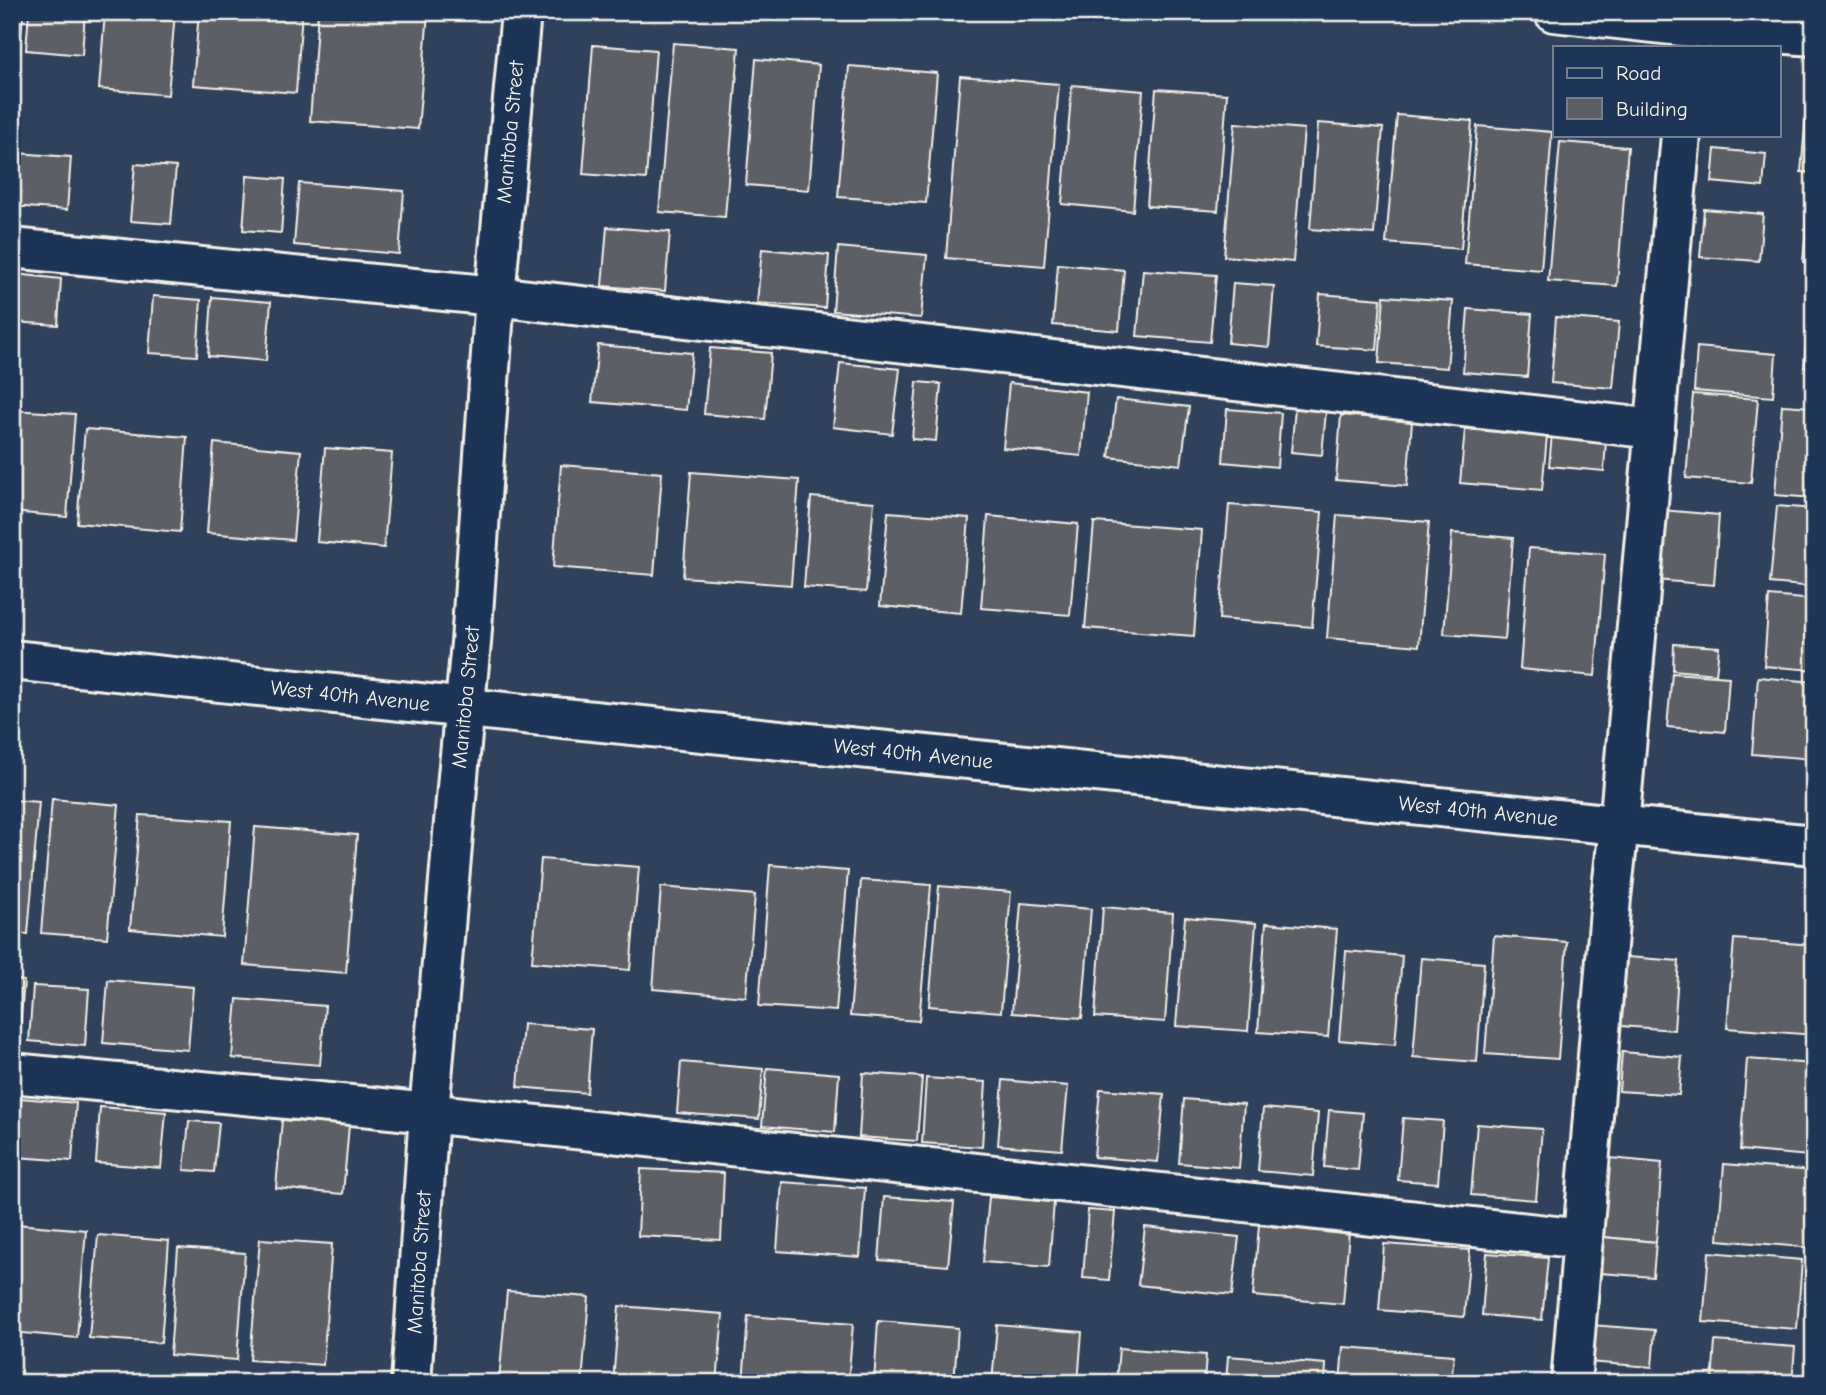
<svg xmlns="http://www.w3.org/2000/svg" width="1826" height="1395" font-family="'Comic Neue',sans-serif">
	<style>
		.building { fill: #5c5e66; stroke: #f4f1e8; stroke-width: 2 }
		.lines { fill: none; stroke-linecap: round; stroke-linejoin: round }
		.minor-casing { stroke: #f4f1e8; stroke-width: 44 }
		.minor { stroke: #1d3557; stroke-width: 38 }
		.labels { text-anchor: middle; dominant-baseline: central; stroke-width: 6; stroke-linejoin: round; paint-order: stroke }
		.street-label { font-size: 21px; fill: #f4f1e8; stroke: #1d3557 }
	</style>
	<rect width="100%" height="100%" fill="#30415c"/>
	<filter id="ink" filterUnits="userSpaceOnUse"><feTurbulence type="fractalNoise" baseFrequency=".0143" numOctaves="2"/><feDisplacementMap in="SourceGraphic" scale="14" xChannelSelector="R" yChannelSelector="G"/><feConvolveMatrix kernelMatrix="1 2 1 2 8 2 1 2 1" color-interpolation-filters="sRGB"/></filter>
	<g filter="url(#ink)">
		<g class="building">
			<path d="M12 12H23L18 75 12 74Z"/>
			<path d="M29 12H85L82 55 26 50Z"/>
			<path d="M105 12H175L168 95 99 89Z"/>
			<path d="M199 12H302L296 93 193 85Z"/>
			<path d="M318 12 428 13 418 129 310 121Z"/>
			<path d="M673 43 739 48 725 217 659 212Z"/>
			<path d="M593 45 656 50 646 179 583 174Z"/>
			<path d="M756 59 819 65 809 190 746 185Z"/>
			<path d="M849 66 937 73 926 203 838 197Z"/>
			<path d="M960 76 1059 84 1044 266 946 258Z"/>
			<path d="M1072 85 1143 91 1133 211 1062 204Z"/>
			<path d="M1156 89 1227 94 1218 211 1147 206Z"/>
			<path d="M1807 104H1814V173L1801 172Z"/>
			<path d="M1397 115 1472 121 1461 249 1386 243Z"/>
			<path d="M1235 123 1304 129 1293 262 1224 256Z"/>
			<path d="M1318 123 1383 128 1374 234 1310 229Z"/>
			<path d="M1477 126 1552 132 1541 270 1465 264Z"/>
			<path d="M1560 142 1628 147 1617 286 1548 281Z"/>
			<path d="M1715 149 1766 154 1763 187 1712 182Z"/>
			<path d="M16 153 71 157 67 210 12 206Z"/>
			<path d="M135 164 176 167 171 224 130 221Z"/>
			<path d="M247 176 285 179 281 233 243 230Z"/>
			<path d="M299 183 404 191 399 254 294 245Z"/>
			<path d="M1809 188 1814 189V263L1803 262Z"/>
			<path d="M1704 209 1763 214 1759 261 1700 257Z"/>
			<path d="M607 227 670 232 665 291 602 286Z"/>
			<path d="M838 247 927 255 921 318 833 311Z"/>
			<path d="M762 249 829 255 825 308 757 303Z"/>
			<path d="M1058 264 1124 270 1119 331 1053 325Z"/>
			<path d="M1143 270 1216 275 1210 342 1137 336Z"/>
			<path d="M15 274 61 279 58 325 12 322Z"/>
			<path d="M1811 277H1814V369L1804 368Z"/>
			<path d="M1233 283 1274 286 1269 347 1228 343Z"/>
			<path d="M1320 294 1381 299 1377 350 1316 346Z"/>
			<path d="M153 296 201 300 197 356 149 353Z"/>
			<path d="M1384 296 1453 301 1447 368 1379 363Z"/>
			<path d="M212 297 271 302 266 361 208 356Z"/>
			<path d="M1468 309 1532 314 1527 377 1463 372Z"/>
			<path d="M1556 317 1619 322 1613 388 1551 383Z"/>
			<path d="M598 345 692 353 686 410 592 402Z"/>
			<path d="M1697 347 1776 354 1773 397 1694 391Z"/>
			<path d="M710 348 771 353 765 419 704 414Z"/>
			<path d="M840 363 900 369 892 434 833 427Z"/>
			<path d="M917 382 941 384 936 441 912 439Z"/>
			<path d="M1009 383 1087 392 1081 456 1003 448Z"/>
			<path d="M1693 394 1758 399 1751 483 1686 478Z"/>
			<path d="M1116 399 1189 407 1181 465 1109 457Z"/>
			<path d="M1782 405 1814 407V498L1775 495Z"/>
			<path d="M1295 408 1326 411 1322 455 1291 452Z"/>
			<path d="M1227 409 1281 413 1277 467 1223 462Z"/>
			<path d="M12 410 75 414 67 517 12 512Z"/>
			<path d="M1341 415 1412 421 1407 486 1336 480Z"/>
			<path d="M85 429 187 437 180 532 77 523Z"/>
			<path d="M1465 429 1547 436 1542 490 1460 483Z"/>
			<path d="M1552 434 1606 439 1604 471 1549 466Z"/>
			<path d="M214 443 301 451 293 540 207 533Z"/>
			<path d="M325 448 392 453 384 548 317 542Z"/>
			<path d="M561 465 662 473 654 575 553 567Z"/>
			<path d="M691 472 799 480 791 585 683 577Z"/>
			<path d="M811 497 874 502 866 592 804 587Z"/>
			<path d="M1229 505 1322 512 1312 627 1219 619Z"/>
			<path d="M1777 506 1814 509V587L1770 583Z"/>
			<path d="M1661 510 1719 515 1714 585 1656 580Z"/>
			<path d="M888 512 969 518 961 613 880 606Z"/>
			<path d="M1337 515 1429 522 1419 646 1327 638Z"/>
			<path d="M988 516 1078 524 1070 615 981 608Z"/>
			<path d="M1094 522 1202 530 1194 636 1085 628Z"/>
			<path d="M1452 533 1513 538 1505 639 1444 634Z"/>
			<path d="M1529 548 1605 554 1595 676 1520 669Z"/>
			<path d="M1769 596 1814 600V670L1764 666Z"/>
			<path d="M1674 644 1719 647 1716 674 1673 670Z"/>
			<path d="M1672 673 1729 677 1725 732 1667 727Z"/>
			<path d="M1758 677 1814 682V759L1752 754Z"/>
			<path d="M52 799 119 805 107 938 41 933Z"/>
			<path d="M12 800 39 802 28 934 12 933Z"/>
			<path d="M140 815 231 821 222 937 130 929Z"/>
			<path d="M255 827 357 835 346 973 244 965Z"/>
			<path d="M541 859 639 867 630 970 532 962Z"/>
			<path d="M770 865 848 871 836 1011 759 1006Z"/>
			<path d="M861 880 931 885 919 1021 850 1016Z"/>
			<path d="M939 886 1011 892 1001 1012 929 1006Z"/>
			<path d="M661 887 755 895 746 997 653 989Z"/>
			<path d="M1021 903 1091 909 1082 1018 1012 1013Z"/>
			<path d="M1103 907 1173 913 1165 1022 1095 1017Z"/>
			<path d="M1185 917 1256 923 1248 1031 1176 1026Z"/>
			<path d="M1266 923 1337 929 1328 1037 1258 1032Z"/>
			<path d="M1494 936 1567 942 1558 1059 1485 1054Z"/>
			<path d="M1734 939 1814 945V1035L1727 1028Z"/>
			<path d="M1346 951 1402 956 1395 1045 1339 1040Z"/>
			<path d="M1627 957 1679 961 1674 1030 1621 1026Z"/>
			<path d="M1421 958 1484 963 1477 1062 1413 1057Z"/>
			<path d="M12 979 24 981 19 1039 12 1038Z"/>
			<path d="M108 980 193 987 188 1050 103 1043Z"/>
			<path d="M33 986 89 989 85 1046 29 1041Z"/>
			<path d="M237 999 325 1006 320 1065 232 1058Z"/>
			<path d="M523 1024 592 1029 587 1093 518 1087Z"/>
			<path d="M1622 1052 1682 1057 1679 1095 1619 1091Z"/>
			<path d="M1747 1059 1814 1064V1093L1809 1156 1740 1150Z"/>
			<path d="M681 1062 763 1069 759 1119 677 1113Z"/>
			<path d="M767 1068 839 1074 835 1132 762 1126Z"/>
			<path d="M863 1073 922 1077 917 1141 859 1137Z"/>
			<path d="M926 1078 986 1082 982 1147 922 1143Z"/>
			<path d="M1003 1080 1068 1086 1062 1150 998 1145Z"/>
			<path d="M1100 1089 1164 1094 1158 1162 1094 1157Z"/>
			<path d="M12 1098H21L16 1157 12 1156Z"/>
			<path d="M21 1098 76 1103 72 1161 16 1157Z"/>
			<path d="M1184 1099 1244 1104 1239 1168 1179 1163Z"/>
			<path d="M100 1107 166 1112 161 1168 96 1163Z"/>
			<path d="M1263 1108 1318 1113 1313 1176 1258 1171Z"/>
			<path d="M1329 1110 1363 1113 1358 1170 1324 1167Z"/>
			<path d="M1403 1118 1443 1121 1438 1183 1398 1180Z"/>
			<path d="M282 1120 349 1125 343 1194 276 1188Z"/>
			<path d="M189 1121 219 1123 214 1172 184 1170Z"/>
			<path d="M1477 1124 1542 1129 1536 1200 1471 1195Z"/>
			<path d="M1610 1158 1662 1163 1656 1242 1603 1237Z"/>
			<path d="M1724 1164 1814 1171V1248L1718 1240Z"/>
			<path d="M641 1169 724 1173 721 1240 638 1236Z"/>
			<path d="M782 1182 865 1188 860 1257 777 1251Z"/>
			<path d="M884 1197 954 1202 948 1266 879 1260Z"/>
			<path d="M989 1197 1054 1202 1049 1267 983 1262Z"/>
			<path d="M1088 1210 1115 1212 1109 1280 1083 1278Z"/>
			<path d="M16 1224 86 1230 77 1338 12 1332V1277Z"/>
			<path d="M1259 1225 1349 1232 1343 1304 1253 1296Z"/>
			<path d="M1145 1227 1239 1237 1232 1295 1138 1285Z"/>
			<path d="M98 1235 169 1241 161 1343 89 1338Z"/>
			<path d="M1603 1237 1656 1242 1653 1277 1600 1273Z"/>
			<path d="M260 1239 332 1244 323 1365 250 1360Z"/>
			<path d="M1384 1244 1470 1250 1464 1317 1379 1310Z"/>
			<path d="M178 1248 245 1253 237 1360 170 1355Z"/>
			<path d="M1709 1252 1802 1260 1797 1329 1703 1322Z"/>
			<path d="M1487 1253 1548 1258 1542 1320 1482 1315Z"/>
			<path d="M507 1291 589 1297 582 1383H522L499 1381Z"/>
			<path d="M619 1306 723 1314 717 1383H613Z"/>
			<path d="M748 1316 853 1324 848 1383H743Z"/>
			<path d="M878 1321 958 1328 954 1383H874Z"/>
			<path d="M997 1325 1082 1332 1078 1383H992Z"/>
			<path d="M1591 1325 1655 1330 1652 1367 1588 1362Z"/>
			<path d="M1715 1341 1795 1347 1792 1383H1712Z"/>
			<path d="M1343 1347 1454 1355 1451 1383H1340Z"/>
			<path d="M1119 1348 1206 1355 1204 1383H1116Z"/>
			<path d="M1228 1356 1326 1364 1325 1383H1226Z"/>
			<path d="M1460 1378 1513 1383H1460Z"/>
		</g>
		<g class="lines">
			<defs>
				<g id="minor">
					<path d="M1554 12 1690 27 1814 36"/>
					<path d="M12 248 495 296 1655 429"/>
					<path id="s1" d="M12 660 524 714 1814 845"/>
					<path d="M12 1073 372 1107 1583 1239"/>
					<path id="s2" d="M411 1383 429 1113 458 776 471 643 495 296 521 12"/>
					<path d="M1571 1383 1611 898 1619 826 1681 135"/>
				</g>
			</defs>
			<use href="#minor" class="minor-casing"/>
			<use href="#minor" class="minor"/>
		</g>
	</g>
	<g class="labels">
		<g class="street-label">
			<text stroke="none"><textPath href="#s2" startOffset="1255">Manitoba Street</textPath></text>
			<text stroke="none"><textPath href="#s1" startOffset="340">West 40th Avenue</textPath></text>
			<text stroke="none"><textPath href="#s2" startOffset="688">Manitoba Street</textPath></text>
			<text stroke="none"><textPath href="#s1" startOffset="906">West 40th Avenue</textPath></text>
			<text stroke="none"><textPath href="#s1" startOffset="1474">West 40th Avenue</textPath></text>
			<text stroke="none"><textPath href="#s2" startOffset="121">Manitoba Street</textPath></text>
		</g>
	</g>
	<rect width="1826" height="1395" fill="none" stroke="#1d3557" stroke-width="42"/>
	<rect x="21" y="21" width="1784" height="1353" fill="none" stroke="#f4f1e8" stroke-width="2.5" filter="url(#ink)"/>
	<rect x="1553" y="46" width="228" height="91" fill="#1d3557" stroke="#738091" stroke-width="2"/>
	<rect x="1567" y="68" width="35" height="10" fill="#1d3557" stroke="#738091" stroke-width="2"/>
	<text x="1616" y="80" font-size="21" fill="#f4f1e8">Road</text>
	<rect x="1567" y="98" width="35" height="21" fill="#5c5e66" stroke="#738091" stroke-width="2"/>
	<text x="1616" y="116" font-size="21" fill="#f4f1e8">Building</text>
</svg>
